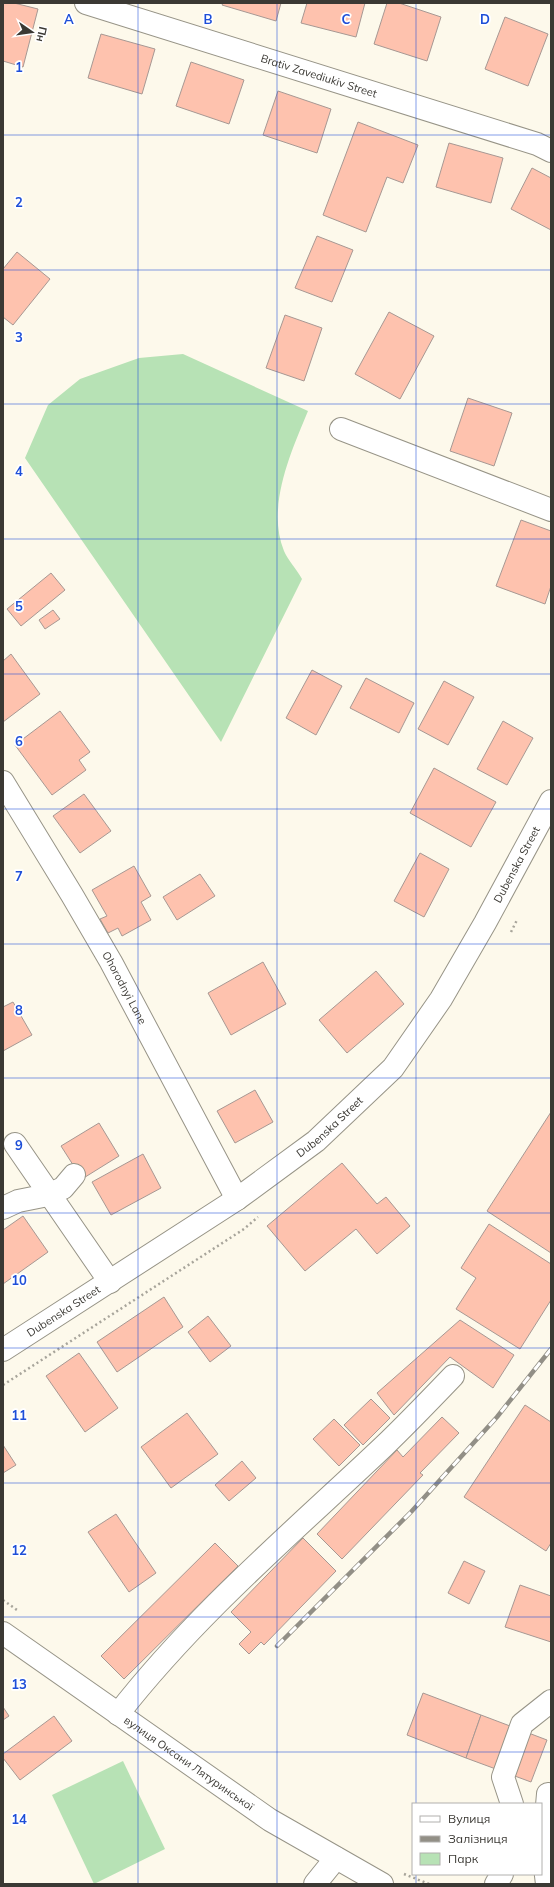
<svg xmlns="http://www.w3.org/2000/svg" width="554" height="1887" font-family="Mulish,sans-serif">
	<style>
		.green { fill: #b7e2b5 }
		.building { fill: #fec2ae; stroke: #a79893 }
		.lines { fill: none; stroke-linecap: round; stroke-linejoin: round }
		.minor-casing { stroke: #979487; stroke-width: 24 }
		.highway-casing { stroke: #979487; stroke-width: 24 }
		.path { stroke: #a8a59b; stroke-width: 2.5; stroke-dasharray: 2 3; stroke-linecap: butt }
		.minor { stroke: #fff; stroke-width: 22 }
		.highway { stroke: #fff; stroke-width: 22 }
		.rail-casing { stroke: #928f86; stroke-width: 4.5 }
		.rail { stroke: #fff; stroke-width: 3; stroke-dasharray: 9; stroke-linecap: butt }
		.grid { fill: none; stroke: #1d4ed8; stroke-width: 1; stroke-opacity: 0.55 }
		.labels { text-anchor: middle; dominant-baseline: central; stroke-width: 3.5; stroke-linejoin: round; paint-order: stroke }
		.street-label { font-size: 11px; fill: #3b3934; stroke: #fff }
		.grid-label { font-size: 13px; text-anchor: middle; font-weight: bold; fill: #1d4ed8; stroke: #fff; stroke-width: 3.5; stroke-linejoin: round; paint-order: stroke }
	</style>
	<rect width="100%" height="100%" fill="#fdf9eb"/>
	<g class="green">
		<path d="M183 354 308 411C291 452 266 507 284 551 288 560 297 570 302 579L221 742 25 458 48 405 80 379 139 358Z"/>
		<path d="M123 1761 165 1849 94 1884 52 1795Z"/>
	</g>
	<g class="building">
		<path d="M3 3H14L38 9 23 67 3 61Z"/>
		<path d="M223 3H281L276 21 222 5Z"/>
		<path d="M307 3H365L356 37 301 23Z"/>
		<path d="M387 3H399L441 17 427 61 374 44Z"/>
		<path d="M505 17 548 34 528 86 485 69Z"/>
		<path d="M101 34 155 49 142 94 88 78Z"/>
		<path d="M191 62 244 80 229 124 176 106Z"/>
		<path d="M278 91 331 109 317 153 263 135Z"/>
		<path d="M358 122 418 145 403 183 387 177 366 232 323 215Z"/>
		<path d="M449 143 503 158 491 203 436 187Z"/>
		<path d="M532 168 551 178V230L511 209Z"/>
		<path d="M317 236 353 250 332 302 295 288Z"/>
		<path d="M17 252 50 279 13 325 3 317V269Z"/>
		<path d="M389 312 434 336 400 399 355 374Z"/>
		<path d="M285 315 322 328 304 381 266 368Z"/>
		<path d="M468 398 512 413 494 466 450 451Z"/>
		<path d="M521 520 551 531V586L545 604 496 586Z"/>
		<path d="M51 573 65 590 21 626 7 609Z"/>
		<path d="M53 610 60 619 45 629 39 620Z"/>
		<path d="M11 654 40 694 3 722V661Z"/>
		<path d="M312 670 342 686 316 735 286 718Z"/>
		<path d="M366 678 414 703 399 733 350 708Z"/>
		<path d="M444 681 474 697 448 745 418 729Z"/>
		<path d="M60 711 90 752 79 760 86 770 52 795 15 745Z"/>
		<path d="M503 721 533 738 507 785 477 769Z"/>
		<path d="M434 768 496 802 471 847 410 813Z"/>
		<path d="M84 794 111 831 80 853 53 816Z"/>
		<path d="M420 853 449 869 424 917 394 901Z"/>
		<path d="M134 866 151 896 141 902 151 920 122 936 118 928 108 933 100 919 107 916 92 890Z"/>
		<path d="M200 874 215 896 177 920 163 897Z"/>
		<path d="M263 962 286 1004 231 1035 208 993Z"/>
		<path d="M376 971 404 1004 347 1053 319 1020Z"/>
		<path d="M13 1002 32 1035 3 1051V1007Z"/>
		<path d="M255 1090 273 1122 235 1143 217 1111Z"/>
		<path d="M551 1112V1253L487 1211Z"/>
		<path d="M99 1123 119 1156 82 1179 61 1146Z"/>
		<path d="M143 1154 161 1188 111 1215 92 1182Z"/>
		<path d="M342 1163 377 1204 386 1197 410 1226 377 1254 356 1229 305 1271 267 1226Z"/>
		<path d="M23 1216 48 1252 3 1284V1230Z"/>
		<path d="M489 1224 551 1264V1300L520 1349 456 1309 476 1278 461 1268Z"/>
		<path d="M164 1297 183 1327 117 1372 97 1342Z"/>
		<path d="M208 1316 231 1346 210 1362 188 1332Z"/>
		<path d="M460 1320 514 1355 493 1388 450 1357 394 1415 377 1393Z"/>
		<path d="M79 1353 118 1408 85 1432 46 1376Z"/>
		<path d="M371 1399 390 1418 363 1445 344 1425Z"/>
		<path d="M525 1405 551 1422V1543L546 1551 464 1497Z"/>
		<path d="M187 1413 218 1454 171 1488 141 1447Z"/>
		<path d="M442 1417 459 1433 420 1473 423 1475 342 1559 317 1534 397 1450 403 1457Z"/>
		<path d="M334 1419 360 1445 339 1466 313 1439Z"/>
		<path d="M3 1445 16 1465 3 1473Z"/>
		<path d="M242 1461 256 1478 229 1501 215 1485Z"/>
		<path d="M116 1514 156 1573 129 1592 88 1532Z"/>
		<path d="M303 1538 336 1571 264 1645 261 1642 249 1654 239 1644 251 1632 231 1612Z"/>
		<path d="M215 1543 238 1566 124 1679 101 1656Z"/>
		<path d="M464 1561 485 1571 469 1604 448 1593Z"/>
		<path d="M520 1585 551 1596V1642L505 1627Z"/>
		<path d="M423 1693 481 1715 466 1758 407 1735Z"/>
		<path d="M3 1707 9 1716 3 1720Z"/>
		<path d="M481 1715 547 1740 531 1782 466 1758Z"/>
		<path d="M54 1716 72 1741 20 1780 3 1758V1754Z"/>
	</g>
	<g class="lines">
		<defs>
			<g id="minor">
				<path id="s1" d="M86 3 537 144 551 151"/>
				<path d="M341 429 551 510"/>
				<path id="s2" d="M3 782 72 895 111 962 237 1199"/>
				<path d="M15 1144 110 1282"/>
				<path d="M3 1208 18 1201 48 1195 63 1188 74 1175"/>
				<path d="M118 1714C195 1615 292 1533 383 1447 407 1424 430 1400 453 1376"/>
				<path d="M512 1804 503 1777 522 1724 551 1701"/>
				<path d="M315 1884 336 1858"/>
				<path d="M496 1884 502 1874"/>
				<path d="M547 1884 543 1851 548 1794"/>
			</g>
			<g id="highway">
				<path id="s3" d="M3 1350 237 1199 316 1141 393 1068 441 999 485 923 551 801"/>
				<path id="s4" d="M3 1633 270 1820 382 1884"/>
			</g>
		</defs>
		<use href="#minor" class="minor-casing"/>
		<use href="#highway" class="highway-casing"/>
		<g class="path">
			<path d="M511 932 517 920"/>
			<path d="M3 1385 244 1229 258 1217"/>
			<path d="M3 1600 17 1610"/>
			<path d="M404 1874 429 1884"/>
		</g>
		<use href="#minor" class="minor"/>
		<use href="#highway" class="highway"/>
		<defs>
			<path id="rail" d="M277 1646 411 1512 497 1417 551 1349"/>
		</defs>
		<use href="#rail" class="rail-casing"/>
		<use href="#rail" class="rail"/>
	</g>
	<path class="grid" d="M138 3V1884M277 3V1884M416 3V1804M3 135H551M3 270H551M3 404H551M3 539H551M3 674H551M3 809H551M3 944H551M3 1078H551M3 1213H551M3 1348H551M3 1483H551M3 1617H551M3 1752H551M416 1874V1884"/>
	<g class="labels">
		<g class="street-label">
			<text stroke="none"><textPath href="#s1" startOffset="244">Brativ Zavediukiv Street</textPath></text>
			<text stroke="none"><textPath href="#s3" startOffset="721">Dubenska Street</textPath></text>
			<text stroke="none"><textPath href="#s2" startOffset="239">Ohorodnyi Lane</textPath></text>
			<text stroke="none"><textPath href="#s3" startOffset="396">Dubenska Street</textPath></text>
			<text stroke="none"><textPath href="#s3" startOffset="72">Dubenska Street</textPath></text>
			<text stroke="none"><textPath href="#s4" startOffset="227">вулиця Оксани Лятуринської</textPath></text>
		</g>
	</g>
	<g class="grid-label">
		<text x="69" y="24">A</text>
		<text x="208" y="24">B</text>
		<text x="346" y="24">C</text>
		<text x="485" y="24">D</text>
		<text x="19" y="72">1</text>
		<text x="19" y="207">2</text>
		<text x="19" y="342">3</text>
		<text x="19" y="476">4</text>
		<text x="19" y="611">5</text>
		<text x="19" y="746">6</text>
		<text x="19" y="881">7</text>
		<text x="19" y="1015">8</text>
		<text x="19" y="1150">9</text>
		<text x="19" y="1285">10</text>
		<text x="19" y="1420">11</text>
		<text x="19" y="1555">12</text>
		<text x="19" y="1689">13</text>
		<text x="19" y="1824">14</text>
	</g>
	<rect width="554" height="1887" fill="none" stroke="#3b3934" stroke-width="8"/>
	<rect x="412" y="1803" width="130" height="72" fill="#ffffff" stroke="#b1b0ae"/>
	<rect x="420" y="1816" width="20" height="6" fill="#ffffff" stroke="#b1b0ae"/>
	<text x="448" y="1823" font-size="12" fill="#3b3934">Вулиця</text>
	<rect x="420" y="1836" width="20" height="6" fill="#928f86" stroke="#b1b0ae"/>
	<text x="448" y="1843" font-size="12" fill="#3b3934">Залізниця</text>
	<rect x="420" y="1853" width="20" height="12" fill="#b7e2b5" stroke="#b1b0ae"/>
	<text x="448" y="1863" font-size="12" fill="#3b3934">Парк</text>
	<g transform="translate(32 32) rotate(103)" stroke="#ffffff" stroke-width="3" paint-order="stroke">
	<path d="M0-3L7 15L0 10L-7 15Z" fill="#3b3934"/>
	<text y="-6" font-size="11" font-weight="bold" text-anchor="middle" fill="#3b3934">Пн</text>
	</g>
</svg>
